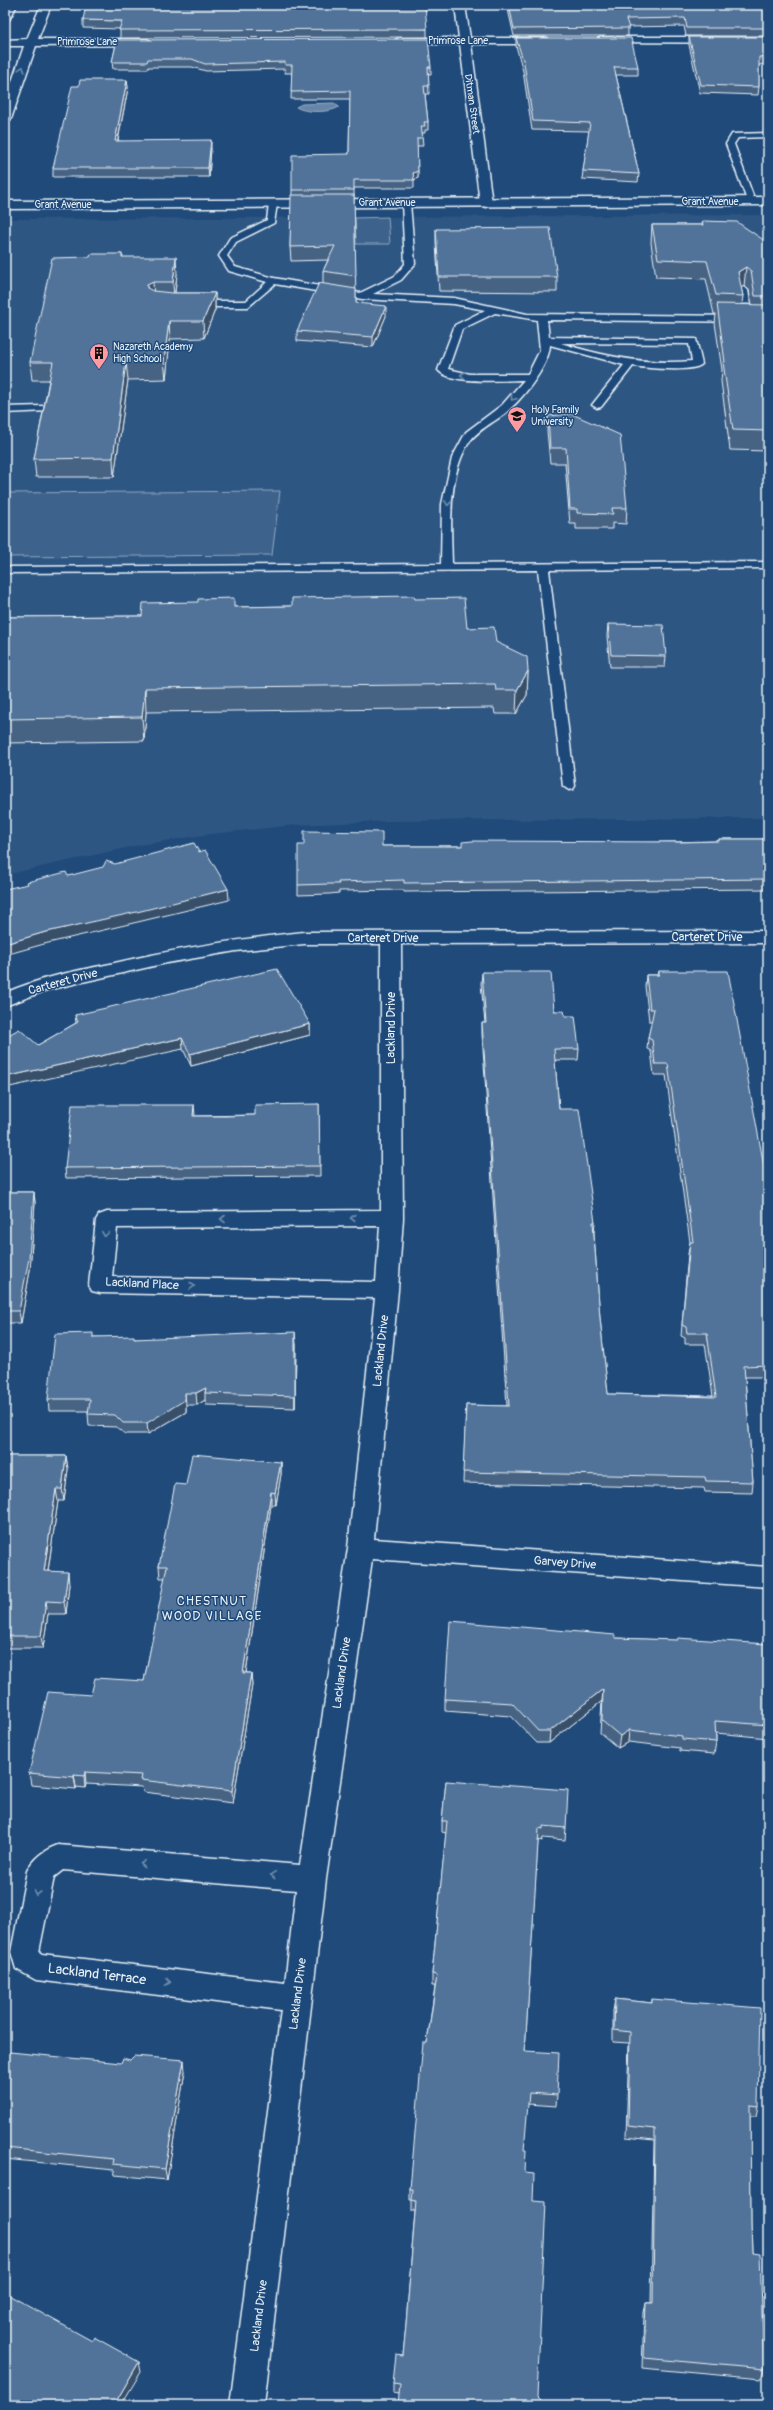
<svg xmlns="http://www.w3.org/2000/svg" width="773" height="2410" font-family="Pangolin,sans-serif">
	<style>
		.built { fill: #2e5683 }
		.green { fill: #3c628c; stroke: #92aac2 }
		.water { fill: #6685a7; stroke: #9ab0c7 }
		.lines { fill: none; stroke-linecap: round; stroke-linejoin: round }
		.service-casing { stroke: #e8f1f8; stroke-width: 3 }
		.minor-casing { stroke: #e8f1f8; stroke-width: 3 }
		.tertiary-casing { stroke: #e8f1f8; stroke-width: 3 }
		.service { fill: #1f4a7a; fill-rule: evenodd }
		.minor { fill: #1f4a7a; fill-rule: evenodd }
		.tertiary { fill: #1f4a7a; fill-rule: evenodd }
		.wall { fill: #466384; stroke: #e8f1f8; fill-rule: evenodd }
		.shaded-wall { fill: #39506b; stroke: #e8f1f8 }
		.building { fill: #517399; stroke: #e8f1f8 }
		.oneway { stroke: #6f8dac }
		.labels { text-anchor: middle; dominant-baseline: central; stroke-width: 3; stroke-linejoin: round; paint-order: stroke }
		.far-street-label { font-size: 10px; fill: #e8f1f8; stroke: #1f4a7a }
		.far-poi-label { font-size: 10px; fill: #e8f1f8; stroke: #1f4a7a; text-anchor: start }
		.street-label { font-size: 12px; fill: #e8f1f8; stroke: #1f4a7a }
		.neighbourhood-label { font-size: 13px; letter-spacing: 1px; fill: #e8f1f8; stroke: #1f4a7a }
		.near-street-label { font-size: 14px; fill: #e8f1f8; stroke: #1f4a7a }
	</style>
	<rect width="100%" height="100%" fill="#1f4a7a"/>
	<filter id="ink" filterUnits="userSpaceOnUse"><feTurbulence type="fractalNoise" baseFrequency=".025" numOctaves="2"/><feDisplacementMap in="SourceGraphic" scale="8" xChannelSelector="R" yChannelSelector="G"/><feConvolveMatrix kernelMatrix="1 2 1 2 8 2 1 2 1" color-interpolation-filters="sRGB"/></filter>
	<g filter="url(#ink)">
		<path class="built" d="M768 215V818L389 821 295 825 211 834 139 845 5 875V219Z"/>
		<g class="green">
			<path d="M388 217 390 244H356L355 218Z"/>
			<path d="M280 491 272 555 5 557V493Z"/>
		</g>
		<path class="water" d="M334 103 339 107C330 113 305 113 296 107L302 104Z"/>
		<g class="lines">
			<defs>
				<g id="service">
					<path d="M768 133V137L738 138 734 144 755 201 748 203 726 144 732 134Z"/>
					<path d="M406 200 410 203 415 264 401 280 373 294 454 298 527 314 743 316 738 290 743 287 748 290 752 316H768V322L547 320 549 337 696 339 702 364C694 373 645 368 633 366L601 407 597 408 592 405 624 365 550 345C549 367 520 402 503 415 492 423 478 430 470 441 447 475 451 526 452 564L768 562V568L549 570 575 786 573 789 569 790 563 786 538 570 5 573V567L441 564 442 504 452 458 466 432 502 405 524 380C505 380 450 385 438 370L455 325 485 310 454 304 362 299 275 284 248 307H195L190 304 195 301H246L267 282 229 271 219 256 230 238 267 220 269 204 273 201 277 204 274 223 236 242 227 256 235 267 274 278 360 293 395 276 405 264 402 203ZM495 313 537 320 540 350 528 374H470L448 369 462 329ZM561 343 689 344 692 361C647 365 604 357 561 343Z"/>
					<path d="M44 406 49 409 48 411 5 413V407Z"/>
				</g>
				<g id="minor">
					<path d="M7 5H17L9 20 5 21Z"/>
					<path d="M41 5H51L38 39H147L153 42 147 45 36 46 11 119 5 123V102L24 46H5V40L27 39Z"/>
					<path d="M455 5H465L470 38H547L553 41 547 44H471L492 203 486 207 480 203 460 44H399L393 41 399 38H459Z"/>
					<path d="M601 37H768V43L597 42 595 40Z"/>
					<path d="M768 931V943L401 944 403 1218 398 1290 374 1539 768 1567V1587L372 1559 326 1879 264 2405H230L281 2010 36 1980 16 1969 11 1952 27 1871C33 1858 44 1850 58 1845L300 1865 348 1548 375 1298 100 1293 92 1291 89 1285 96 1220 99 1215 107 1212 381 1210V944H304L236 951 167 963 47 990 5 1006V993C39 978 74 971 110 964 174 949 238 939 304 932ZM380 1226 376 1282 112 1277 117 1228ZM63 1870 296 1890 285 1983 42 1954 39 1952 54 1877Z"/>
				</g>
				<path id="tertiary" d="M768 197V205L5 209V201Z"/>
			</defs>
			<use href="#service" class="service-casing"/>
			<use href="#minor" class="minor-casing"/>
			<use href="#tertiary" class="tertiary-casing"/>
			<use href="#service" class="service"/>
			<use href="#minor" class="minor"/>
			<use href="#tertiary" class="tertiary"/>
		</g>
		<g class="wall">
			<path d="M507 5H768V36H686L684 26 628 27V36H514Z"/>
			<path d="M83 20 427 29V37L120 38V29L83 28Z"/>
			<path d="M689 37H768V64L759 65V87L758 95 700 93 689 45Z"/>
			<path d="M516 38 638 67V75H616L639 174 638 182 582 179 583 171 589 131 532 130 523 71 516 46Z"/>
			<path d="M117 40 431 67V74H428L429 94H425L428 122V130H425V133H422L423 146H417L418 178 414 180V188H354L356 303 386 316 373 347 297 341V331L323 284V271L328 260 291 261 290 247 292 190 349 154 350 99H291L292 73H285V69L206 71 192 67H148V69H113L112 62Z"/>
			<path d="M127 80 128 88 118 141 211 148 209 177H53V168L79 86Z"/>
			<path d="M702 221 768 243V451L730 450 721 381 722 370 715 323 716 314H714L706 279 656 277 651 243 652 225H702ZM744 286 749 290 752 304H742L743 296 741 287Z"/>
			<path d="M436 229 557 277V292L439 291 436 243Z"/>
			<path d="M122 254V257L177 274 175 293H215V310L204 338 170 339 166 379 128 380 114 477H36L34 459 49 380H32L30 362 90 257Z"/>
			<path d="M548 416 627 508 626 524 612 523V529H576V524H570L565 463H550L547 431Z"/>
			<path d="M415 599 467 628 496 642 528 671 527 695 516 714H495L494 708 146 712 144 741 5 743V617L142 616 234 607 292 606Z"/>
			<path d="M608 624 666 656 665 667H610L607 636Z"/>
			<path d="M719 839H768V889L404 892V890L339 891V893L329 894 298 895V885L382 846H462L718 841Z"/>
			<path d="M659 971 766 1200 768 1219V1377H745L753 1482 752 1493 705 1492 704 1488 463 1483 466 1405 507 1406 482 1034V1023H485L481 984 482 972 565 1016 579 1049 578 1060H555L559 1109 595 1222 594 1233 600 1318 608 1394 713 1396 705 1344H685V1338L681 1336 688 1254 690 1242 666 1075H654L651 1051 647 1049 648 1038 652 1021H649L645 986 646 975H658Z"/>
			<path d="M75 1015 310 1024V1035L191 1066 183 1049 38 1045 76 1023Z"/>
			<path d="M319 1104 320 1176 66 1178 65 1168 195 1116 255 1115Z"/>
			<path d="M5 1192H34L35 1203 30 1270 21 1323H5Z"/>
			<path d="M94 1337 134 1339 296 1344 295 1408 206 1405 205 1400 197 1405H186V1412L148 1434H125L116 1427 89 1426 88 1414V1411H49L48 1399Z"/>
			<path d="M5 1456H66L68 1469 64 1501H58L48 1571 69 1584 66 1614H48L43 1648H5Z"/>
			<path d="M281 1462V1474L276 1505H271L246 1673H251L252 1685 233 1803 143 1792 142 1787 86 1784 85 1788 76 1787V1789L31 1785 29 1773 91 1695 144 1681 165 1578H160L159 1566 186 1485Z"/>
			<path d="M615 1638 768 1644V1738L716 1733V1742L714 1754 680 1751V1748L628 1742 618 1748 600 1733 602 1701 549 1743H537L511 1716 445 1711V1699Z"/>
			<path d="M446 1781 566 1828 565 1840 543 1838 542 1841 538 1840 525 2051 557 2095 556 2106 528 2104 399 2394 393 2393V2383L403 2356 406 2324 415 2211H412V2200H410V2189L427 2043 435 1986H432V1974L446 1833 442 1832V1821Z"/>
			<path d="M768 1898V1907L767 1904Z"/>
			<path d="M615 1999 652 2003V1999L758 2106 756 2116H750L751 2224 752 2252 764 2369 761 2379 642 2368 644 2313 646 2303H651L654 2140 626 2137 629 2043 613 2042V2011Z"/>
			<path d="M5 2053 185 2071 167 2180 115 2175 114 2170 5 2159Z"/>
		</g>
		<g class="shaded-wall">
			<path d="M127 80 128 88 116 149 115 141Z"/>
			<path d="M211 140V148L209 177 208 168Z"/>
			<path d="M418 171V178L413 180V173Z"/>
			<path d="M176 257 177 274 174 300 173 282Z"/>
			<path d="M746 267 744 286 737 290 738 272Z"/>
			<path d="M153 282 154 300 148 303 147 285Z"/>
			<path d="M215 293V310L204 338 203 321Z"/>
			<path d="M386 306V316L373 347V337Z"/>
			<path d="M169 321 170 339 166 379 164 361Z"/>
			<path d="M126 362 128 380 114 477 113 458Z"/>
			<path d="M528 671 527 695 516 714 517 690Z"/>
			<path d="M145 688 146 712 144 741 142 717Z"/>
			<path d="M228 889 229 900 142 921 44 944 5 955V944L42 933Z"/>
			<path d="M310 1024V1035L191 1066 190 1054Z"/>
			<path d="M182 1038 183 1049 5 1088V1077Z"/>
			<path d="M194 1105 195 1115 194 1126 193 1116Z"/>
			<path d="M34 1192 35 1203 30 1270 21 1323 19 1311Z"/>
			<path d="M295 1332 296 1344 295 1408Z"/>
			<path d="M206 1388 205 1393V1400L197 1405 196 1393Z"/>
			<path d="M185 1393 186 1405V1412L148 1434 147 1423Z"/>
			<path d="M66 1456 68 1469 64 1501 62 1489Z"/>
			<path d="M281 1462V1474L276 1505 275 1493Z"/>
			<path d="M56 1489 58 1501 46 1584 44 1571Z"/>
			<path d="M271 1492V1505L244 1685 243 1673Z"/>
			<path d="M68 1572 69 1584 66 1614 64 1602Z"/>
			<path d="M46 1601 48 1614 43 1648 41 1636Z"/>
			<path d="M251 1673 252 1685 233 1803 232 1791Z"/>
			<path d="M603 1689 602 1701 549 1743 550 1731Z"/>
			<path d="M629 1730 628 1742 618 1748 620 1736Z"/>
			<path d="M85 1772 86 1784 85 1788 84 1776Z"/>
			<path d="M74 1775 76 1787V1789L74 1777Z"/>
			<path d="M184 2060 185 2071 167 2180 165 2169Z"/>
			<path d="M139 2362 141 2372 121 2405H114Z"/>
		</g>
		<g class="building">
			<path d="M86 5H425L427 29 119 30 122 21 83 20Z"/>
			<path d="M509 5H768V28H687L685 18 626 19 629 28 514 29Z"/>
			<path d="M689 37H768V57H759V87L701 85Z"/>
			<path d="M516 38H631L638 67H614L639 174 583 171 590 123 533 121 524 63Z"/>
			<path d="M428 39 431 67H428L429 86H424L428 122H424L425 126H421L423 138H417L418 171 413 173 414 180H354V190H292V155L349 154 350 91 291 92 292 65H285V62L205 64 192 59H148L147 62H112L117 40Z"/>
			<path d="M80 80H127L115 141 211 140 208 168H53L72 86H79Z"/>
			<path d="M291 195H354L356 276 323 271 335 246 290 247Z"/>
			<path d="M702 221 737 222 768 243V296H755L751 271 746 267 738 272 743 296 716 295 707 261 658 259 652 225H703Z"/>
			<path d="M550 228 557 277H439L436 229Z"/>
			<path d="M91 254H122V257H176L173 282H153L147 285V288L153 291 172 293H215L203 321H169L164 361 126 362 113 458 34 459 53 362H30L52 258 90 257Z"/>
			<path d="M319 283 356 289V303L386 306 373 337 297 331Z"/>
			<path d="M717 304 768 305V431L733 430 723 362H725Z"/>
			<path d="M572 414 620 435 627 508H612L613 514 577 513V509H570L566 448H550L548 416Z"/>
			<path d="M414 596 415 599 464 598 467 628 494 627 496 642 527 657 528 671 517 690H496L495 684 145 688 142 717 5 719V617L142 616 143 603 198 602V599L234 598V607L292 606V598Z"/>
			<path d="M608 624 663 625 666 656 611 655Z"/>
			<path d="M304 831 382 832V846H462V842L472 841 680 842 719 841V839H768V879L404 883V880L338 882 339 884H329L298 885V845H304Z"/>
			<path d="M194 843 199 852 205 850 228 889 141 911 42 933 5 944V889L28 884 27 882 66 872 68 876 103 867 106 861 115 864Z"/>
			<path d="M277 969 310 1024 190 1054 182 1038 5 1077V1037L19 1029 38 1045 78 1022 75 1015Z"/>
			<path d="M659 971H728L766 1177V1200L768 1219V1365L744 1366 753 1482 706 1481 705 1477 463 1472 466 1405 509 1406 482 1023H486L482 972H551L554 1011H564L565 1016H575L579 1049H554L559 1109H579L595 1222H593L600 1318 608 1394 716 1397 707 1333H687L686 1327 682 1325 690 1242H693L668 1064H655L652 1040 648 1038 654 1009H650L646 975H659Z"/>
			<path d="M319 1104 320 1166 65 1168 72 1105H194L193 1116H226L255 1115V1105Z"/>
			<path d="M5 1192H34L29 1258 19 1311H5Z"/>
			<path d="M295 1332V1396L205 1393 206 1388 196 1393H185V1400L147 1423H123L115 1415 88 1414 90 1399H48L55 1334 93 1333V1337L134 1336V1339Z"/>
			<path d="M192 1454 281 1462 275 1493 271 1492 243 1673H251L232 1791 141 1780 142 1775 85 1772 84 1776 74 1775V1777L29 1773 48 1692 91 1695 95 1678 144 1681 167 1566H159L175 1484 186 1485Z"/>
			<path d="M5 1456H66L62 1489H56L44 1571 68 1572 64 1602 46 1601 41 1636H5Z"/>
			<path d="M450 1621 615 1635V1638L677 1640 678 1638 768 1644V1725L715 1721 716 1742 682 1739V1736L629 1730 620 1736 602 1721 603 1689 550 1731H538L512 1703 445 1699Z"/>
			<path d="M446 1781 568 1790 566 1828 543 1826V1829L539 1828 525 2051 559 2053 557 2095 529 2093 524 2150H526L525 2173 534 2174 533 2201 546 2202 537 2396 542 2401V2405H398L400 2384 393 2383 396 2355 403 2356 406 2324 416 2201 412 2200 413 2189H410L423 2043H427L437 1975 432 1974 447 1821H442Z"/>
			<path d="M615 1999 652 2003V1999L760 2008 758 2106 750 2105 751 2224 752 2252 760 2253 764 2369 644 2358 646 2303H653L655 2129 628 2126 630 2032 614 2030Z"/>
			<path d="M10 2052 121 2063 123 2058 130 2060 134 2056 184 2060 165 2169 113 2164 114 2159 5 2148V2053L9 2054Z"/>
			<path d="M5 2293 92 2341 94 2337 139 2362 114 2405H5Z"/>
		</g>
		<defs><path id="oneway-chevron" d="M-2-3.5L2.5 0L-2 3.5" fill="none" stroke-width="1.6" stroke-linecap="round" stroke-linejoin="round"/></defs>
		<g class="oneway">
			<use href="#oneway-chevron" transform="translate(22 69) rotate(-72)"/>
			<use href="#oneway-chevron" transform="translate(463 375) rotate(-174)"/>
			<use href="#oneway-chevron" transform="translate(513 398) rotate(129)"/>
			<use href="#oneway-chevron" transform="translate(448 503) rotate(96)"/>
			<use href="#oneway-chevron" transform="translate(353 1218) rotate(180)"/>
			<use href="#oneway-chevron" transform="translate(223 1219) rotate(180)"/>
			<use href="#oneway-chevron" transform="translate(105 1234) rotate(97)"/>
			<use href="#oneway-chevron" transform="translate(192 1286) rotate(1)"/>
			<use href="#oneway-chevron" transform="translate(143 1864) rotate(-175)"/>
			<use href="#oneway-chevron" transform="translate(273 1875) rotate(-175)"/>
			<use href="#oneway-chevron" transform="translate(37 1893) rotate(102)"/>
			<use href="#oneway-chevron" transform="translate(168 1982) rotate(7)"/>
		</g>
	</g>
	<defs>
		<symbol id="building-pin" viewBox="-11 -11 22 30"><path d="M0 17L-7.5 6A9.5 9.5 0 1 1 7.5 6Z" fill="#ff9aa2" stroke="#1f4a7a"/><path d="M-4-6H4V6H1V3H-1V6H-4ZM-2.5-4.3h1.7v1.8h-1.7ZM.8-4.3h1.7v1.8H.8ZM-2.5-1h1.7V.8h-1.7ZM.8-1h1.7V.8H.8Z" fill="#111"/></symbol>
		<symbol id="university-pin" viewBox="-11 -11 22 30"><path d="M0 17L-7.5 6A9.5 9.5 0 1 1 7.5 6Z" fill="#ff9aa2" stroke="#1f4a7a"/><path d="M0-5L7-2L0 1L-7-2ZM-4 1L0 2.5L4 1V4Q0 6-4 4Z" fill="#111"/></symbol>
	</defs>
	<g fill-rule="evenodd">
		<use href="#building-pin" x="88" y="342" width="22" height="30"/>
		<use href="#university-pin" x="506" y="405" width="22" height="30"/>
	</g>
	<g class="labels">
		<g class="far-street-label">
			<text x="458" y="41">Primrose Lane</text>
			<text x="87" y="42">Primrose Lane</text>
			<text transform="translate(472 104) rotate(82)">Ditman Street</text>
			<text x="710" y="202">Grant Avenue</text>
			<text x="387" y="203">Grant Avenue</text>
			<text x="63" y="205">Grant Avenue</text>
		</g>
		<g class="far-poi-label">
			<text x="113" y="347">Nazareth Academy<tspan x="113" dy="12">High School</tspan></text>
			<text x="531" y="410">Holy Family<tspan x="531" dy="12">University</tspan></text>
		</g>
		<g class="street-label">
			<text x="707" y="937">Carteret Drive</text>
			<text x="383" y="938">Carteret Drive</text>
			<text transform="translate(63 982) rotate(-15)">Carteret Drive</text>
			<text transform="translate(391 1028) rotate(-90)">Lackland Drive</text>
			<text transform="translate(142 1284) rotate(3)">Lackland Place</text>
			<text transform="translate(381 1351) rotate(-84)">Lackland Drive</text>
			<text transform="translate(565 1563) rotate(4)">Garvey Drive</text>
			<text transform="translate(342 1673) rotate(-82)">Lackland Drive</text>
			<text transform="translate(298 1994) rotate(-83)">Lackland Drive</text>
			<text transform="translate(259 2316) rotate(-83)">Lackland Drive</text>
		</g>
		<g class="neighbourhood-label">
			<text x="212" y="1601">CHESTNUT<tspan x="212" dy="15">WOOD VILLAGE</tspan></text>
		</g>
		<g class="near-street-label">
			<text transform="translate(97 1974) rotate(7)">Lackland Terrace</text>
		</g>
	</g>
	<rect width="773" height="2410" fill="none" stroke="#1f4a7a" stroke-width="20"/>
	<rect x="10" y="10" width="753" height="2390" fill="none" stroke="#e8f1f8" stroke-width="1.5" filter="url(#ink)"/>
</svg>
